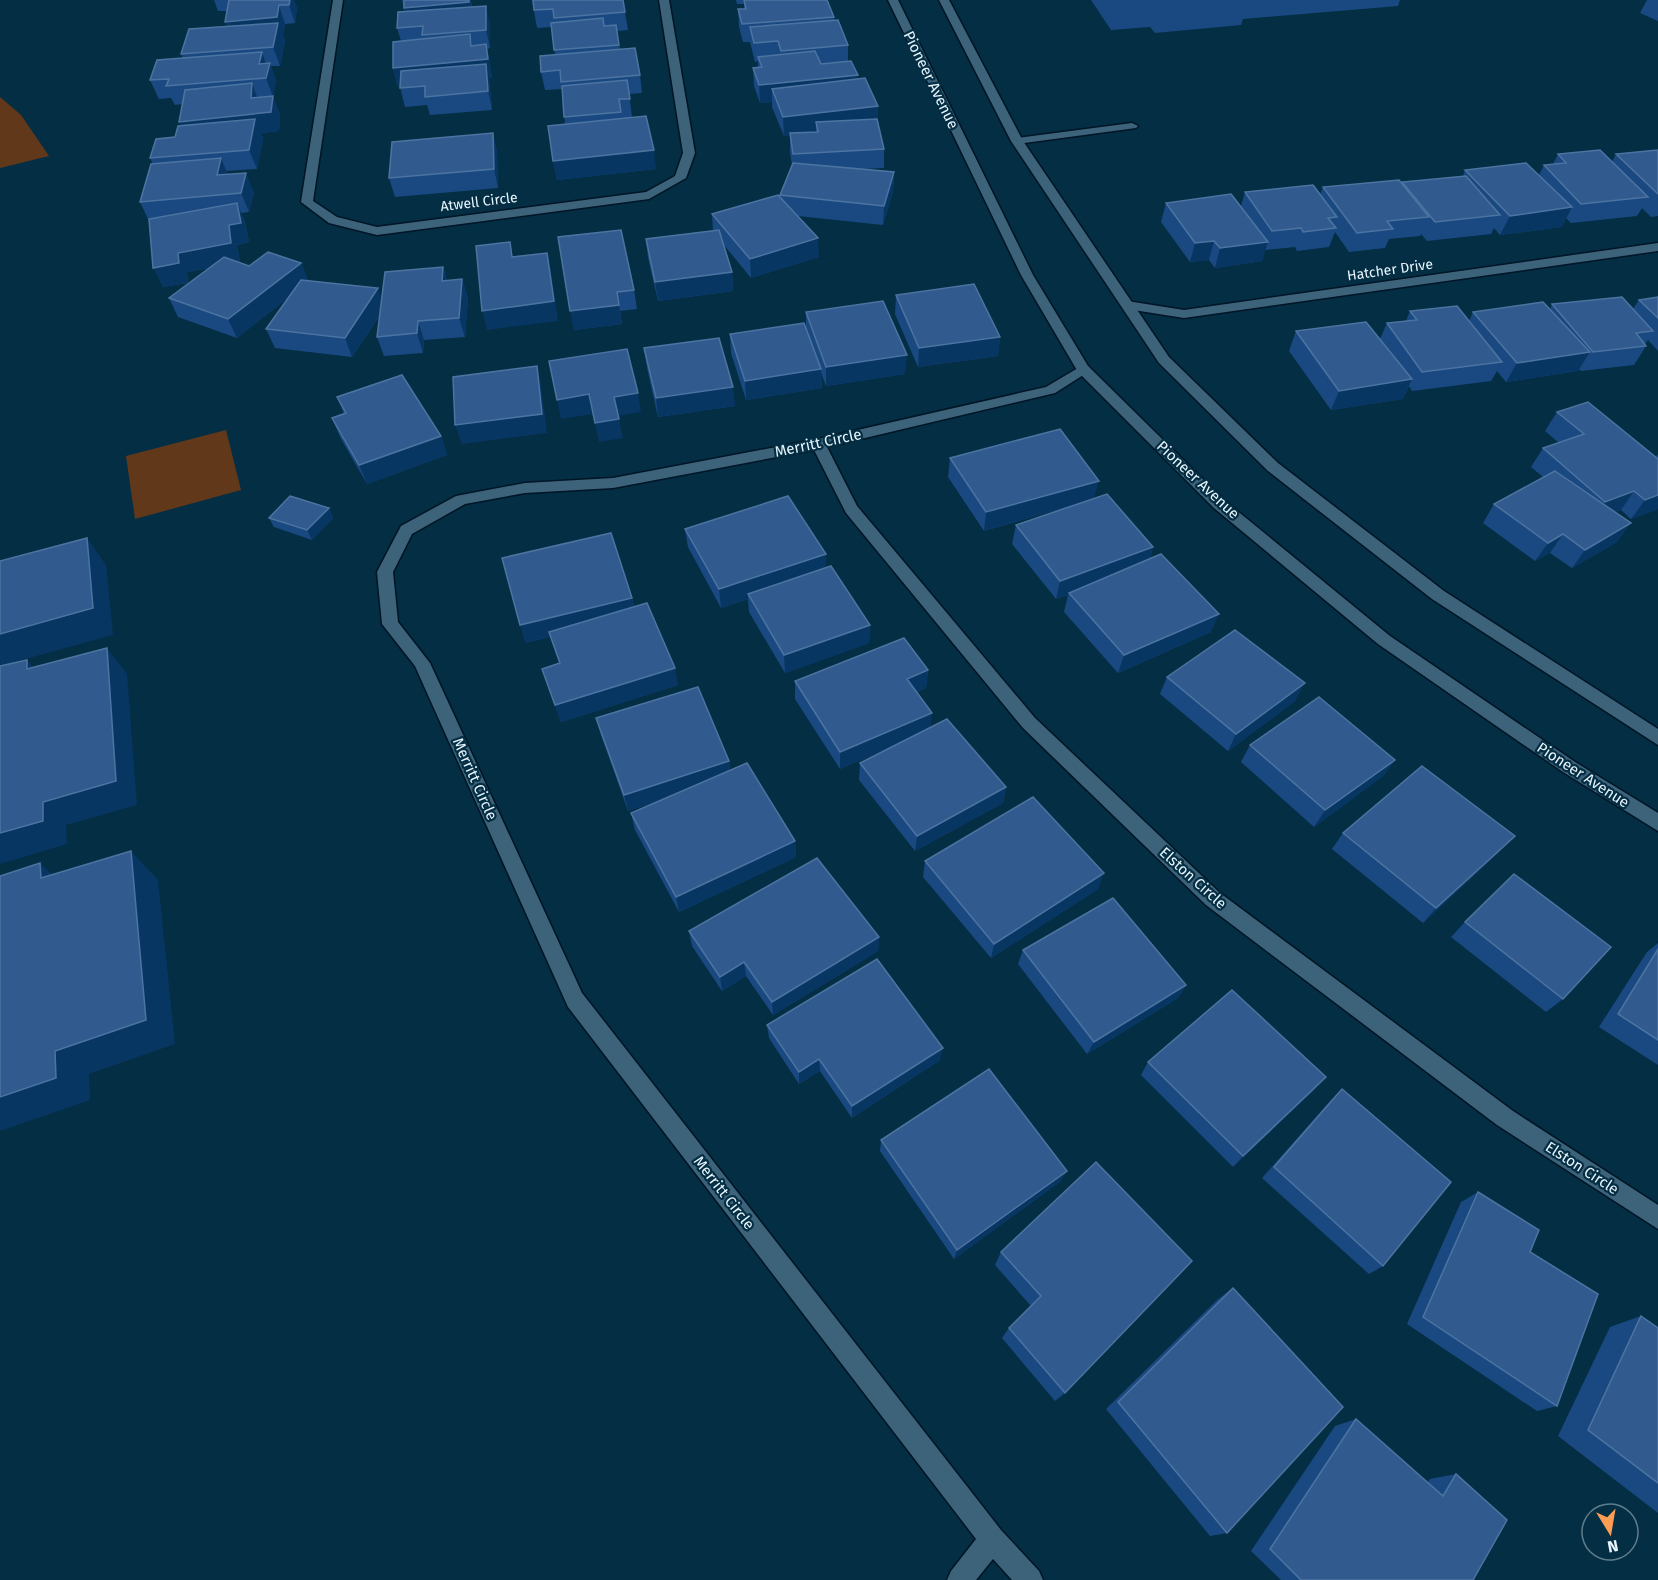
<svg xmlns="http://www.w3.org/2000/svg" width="1658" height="1580" font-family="'Fira Sans',sans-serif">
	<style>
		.green { fill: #61391a }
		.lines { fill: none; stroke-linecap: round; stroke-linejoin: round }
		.lane-casing { stroke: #001525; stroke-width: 3 }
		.street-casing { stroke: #001525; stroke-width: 3 }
		.secondary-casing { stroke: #001525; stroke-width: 3 }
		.lane { fill: #3c637a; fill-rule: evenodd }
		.street { fill: #3c637a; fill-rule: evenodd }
		.secondary { fill: #3c637a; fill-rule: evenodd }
		.wall { fill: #1a4982 }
		.shaded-wall { fill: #083663 }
		.building { fill: #315b8f; stroke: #4d74a1; stroke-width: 1.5 }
		.labels { text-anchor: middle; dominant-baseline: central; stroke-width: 4.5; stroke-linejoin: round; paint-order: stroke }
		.far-street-label { font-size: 14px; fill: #e8f5fd; stroke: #042e43 }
		.street-label { font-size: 15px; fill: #e8f5fd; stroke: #042e43 }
	</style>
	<rect width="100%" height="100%" fill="#042e43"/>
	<g class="green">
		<path d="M0 97 21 115 49 156 0 168Z"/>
		<path d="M226 430 241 490 135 519 126 456Z"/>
	</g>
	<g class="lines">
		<defs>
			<path id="lane" d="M1132 123 1138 126 1136 128 1017 144 1011 141 1017 138Z"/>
			<g id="street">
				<path d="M333 0H343L313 201 337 217 377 227 646 192 675 176 683 153 659 0H669L695 153 686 178 649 199 377 235 329 223 301 202Z"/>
				<path d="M1658 243V251L1184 318 1127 309 1121 305 1127 301 1184 310Z"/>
				<path d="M1083 365 1088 366 1090 369 1088 372 1055 393 827 447 857 506 1035 718 1220 893 1513 1111 1658 1205V1229L1497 1125 1206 905 1023 728 846 513 814 450 613 488 525 493 465 504 412 534 393 572 398 622 430 663 582 993 1001 1530 1039 1571 1043 1580H1012L993 1559 976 1580H947L951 1571 976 1539 568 1007 415 666 382 624 377 572 401 526 456 496 525 483 613 478 818 439 1046 387Z"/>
			</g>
			<g id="secondary">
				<path d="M888 0H898L1033 275 1088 366 1224 500 1390 636 1575 762 1658 813V831L1563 772 1378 644 1214 508 1078 372 1021 275Z"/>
				<path d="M939 0H949L1023 141 1169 357 1278 463 1444 591 1658 729V745L1432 599 1268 471 1159 363 1011 141Z"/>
			</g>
		</defs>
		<use href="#lane" class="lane-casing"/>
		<use href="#street" class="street-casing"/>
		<use href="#secondary" class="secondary-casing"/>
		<use href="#lane" class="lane"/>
		<use href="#street" class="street"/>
		<use href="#secondary" class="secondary"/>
	</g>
	<g class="wall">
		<path d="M214 0H294L297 8 295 23 285 24 283 35 285 41 280 66H271L276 81 273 97 280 115 279 131 261 133 263 138 257 169 226 171 227 174 254 192 249 212 241 213 245 222 249 242 237 245 240 262H239L249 266 301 263 308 280 382 298 443 267 447 281 462 279 468 299 465 337 424 340 423 353 384 356 377 337 380 315 352 357 275 348 266 329 289 297 237 338 178 317 169 298 210 268 187 272 188 283 163 287 149 221 140 202 153 164 150 158 175 137 181 126 182 104 175 105 171 98 159 99 150 80 183 58 181 54 227 26V11H218Z"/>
		<path d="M402 0H471L472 7 490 24V48L487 49 492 78H489L492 110 430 115 427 105 405 107 400 87H398L393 68 401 41 397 28 405 12Z"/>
		<path d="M532 0H623L628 30 617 31 620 50 640 75 642 93 629 94 632 117 656 169 557 180 553 161 565 124 562 89 545 90 541 72 555 55 552 27 537 28Z"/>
		<path d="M736 0H828V3L834 17V20L848 45V61L858 79 878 121 884 149V168L862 169 894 172 893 191 883 225 798 216 819 257 751 278 724 245 732 272 733 291 658 301 648 258 646 239 713 231 712 214 780 197V195L792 165 790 152V135L784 136 772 107V102L760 103 754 86 753 68 758 67V61L755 62 750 42H743L739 27 738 9H744V4H737Z"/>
		<path d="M1091 0H1400L1398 6 1243 19 1241 25 1155 33 1150 27 1111 30Z"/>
		<path d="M1647 0H1658V21L1640 13Z"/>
		<path d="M493 133 497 152 498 188 395 197 389 178Z"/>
		<path d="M1658 150V216L1651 217 1642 208 1637 216 1571 223 1566 218 1562 227 1500 235 1494 228 1491 234 1427 241 1421 234 1420 236 1389 239 1385 248 1349 252 1335 232 1329 247 1297 251 1295 247 1265 250 1262 261 1215 268 1209 260 1190 262 1161 222 1166 203 1241 206 1245 192 1320 195 1323 187 1402 184V182L1463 176 1465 170 1539 175 1544 165 1553 164 1558 154 1612 162 1616 154Z"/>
		<path d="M558 237 634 290 637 309 620 311 622 324 574 330Z"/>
		<path d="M896 295 1000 337 998 356 918 367 895 314Z"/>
		<path d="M1658 297V351L1648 340 1645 344 1646 346 1634 365 1581 371 1579 369 1578 371 1506 382 1497 371 1491 381 1412 391 1409 386 1403 399 1331 410 1289 351 1296 331 1380 339 1387 323 1406 321 1410 311 1469 321 1473 312 1550 309 1552 304 1633 309 1639 300Z"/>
		<path d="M806 312 905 374 826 386 821 373 822 388 746 400 731 353 730 334 806 327Z"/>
		<path d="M644 348 735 406 658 417 647 368Z"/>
		<path d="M337 397 441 436 447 455 367 484 340 437 332 418 344 414Z"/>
		<path d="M1557 412 1656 457 1658 454V509L1631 519 1621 510 1615 512 1617 542 1572 568 1550 553 1535 561 1483 523 1494 504 1543 477 1531 467 1543 448 1559 443 1545 431Z"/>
		<path d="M950 458 1095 498 1153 547 1150 559 1211 632 1118 673 1064 612 1068 595 1056 599 1012 544 1016 525 1071 506 984 531 948 477Z"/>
		<path d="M329 508 333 518 312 540 274 527 269 518Z"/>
		<path d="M685 529 826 568 870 625 869 643 785 673 749 612 748 599 721 608 688 547Z"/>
		<path d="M632 598 634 607 678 685 561 722 542 669 559 663 550 637 525 643Z"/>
		<path d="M928 670 926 688 917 692 930 727 1006 787 1003 803 915 851 859 780 860 763 896 745 840 769 795 699V681Z"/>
		<path d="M1167 677 1295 701 1228 751 1160 694Z"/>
		<path d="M596 718 729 761 730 770 795 841 796 857 679 912 635 830 631 813 659 801 628 811 601 735Z"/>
		<path d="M1250 745 1395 760 1383 776 1314 827 1241 762Z"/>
		<path d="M1343 833 1500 851 1423 923 1332 849Z"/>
		<path d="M925 861 1098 889 991 958 923 877Z"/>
		<path d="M1465 922 1563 999 1546 1012 1451 937Z"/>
		<path d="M689 931 879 937 878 951 773 1015 746 976 722 991 692 946Z"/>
		<path d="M1658 943V1065L1599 1027 1647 952Z"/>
		<path d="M1023 950 1186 985 1178 998 1087 1054 1018 964Z"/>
		<path d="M767 1025 940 1060 852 1118 820 1071 799 1084 769 1038Z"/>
		<path d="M1148 1062 1314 1090 1233 1167 1141 1075Z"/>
		<path d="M1342 1089 1383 1266 1369 1274 1262 1178 1330 1101Z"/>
		<path d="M881 1140 1061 1181 954 1259 880 1151Z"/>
		<path d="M1096 1162 1065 1393 1055 1401 1002 1338 1009 1328 1031 1306 995 1265 1001 1252Z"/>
		<path d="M1478 1192 1530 1252 1557 1406 1537 1411 1407 1324 1461 1202Z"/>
		<path d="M1233 1288 1227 1533 1210 1536 1106 1409 1217 1300Z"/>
		<path d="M1641 1316 1658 1328V1513L1558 1436 1610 1327Z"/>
		<path d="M1356 1419 1427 1483 1430 1479 1456 1474 1473 1580H1281L1251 1551 1335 1426Z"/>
	</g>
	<g class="shaded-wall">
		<path d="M290 0H294L297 8 295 23 289 5Z"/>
		<path d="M471 0 473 20 409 27 404 8Z"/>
		<path d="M279 5 285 24 283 35 285 41 280 66 273 47 232 40 225 22Z"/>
		<path d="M486 6 490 24V48L486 30Z"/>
		<path d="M470 34 474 53 486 44 490 63 492 78H489L492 110 488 91 487 78 398 87 393 68 471 46Z"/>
		<path d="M262 52 268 70 270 63 276 81 273 97 266 78 259 64Z"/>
		<path d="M858 75V93L772 89V102L760 103 759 85Z"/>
		<path d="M252 83 259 102 273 96 280 115 279 131 261 133 263 138 257 169 249 150 187 140 179 122 251 98Z"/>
		<path d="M878 106V125L816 122V132L784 136 783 117Z"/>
		<path d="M493 133 497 152 498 188 494 169Z"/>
		<path d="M654 150 656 169 557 180 553 161Z"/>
		<path d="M221 158 229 177 217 175Z"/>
		<path d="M894 172 893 191 883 225 884 206Z"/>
		<path d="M246 173 254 192 249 212 241 193Z"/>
		<path d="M237 203 245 222 249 242 237 245 240 262 187 272 188 283 163 287 153 268 178 253 229 225Z"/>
		<path d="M1572 207 1562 227 1500 235 1510 216Z"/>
		<path d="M818 238 819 257 751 278 750 259Z"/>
		<path d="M1214 241 1209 260 1190 262 1195 243Z"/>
		<path d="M1268 242 1262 261 1215 268 1220 248Z"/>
		<path d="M547 253 551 272 558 321 487 330 482 311Z"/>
		<path d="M301 263 309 282 237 338 228 319Z"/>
		<path d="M443 267 448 287 442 281Z"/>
		<path d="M732 272 733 291 658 301 655 282Z"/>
		<path d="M462 279 468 299 465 337 459 318Z"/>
		<path d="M378 288 385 307 352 357 345 338Z"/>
		<path d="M619 305 622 324 574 330 570 311Z"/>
		<path d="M418 321 424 340 423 353 417 333Z"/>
		<path d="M1000 337 998 356 918 367 919 348Z"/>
		<path d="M1590 352 1578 371 1506 382 1517 363Z"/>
		<path d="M907 355 905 374 826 386V367Z"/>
		<path d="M537 366 541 385 547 433 462 444 455 425Z"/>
		<path d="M821 369 822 388 746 400 745 381Z"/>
		<path d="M1412 379 1403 399 1331 410 1339 391Z"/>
		<path d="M733 387 735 406 658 417 656 398Z"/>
		<path d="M638 393 641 412 617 416 614 397Z"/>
		<path d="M589 394 592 414 561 419 557 400Z"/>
		<path d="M619 419 623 438 599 442 595 423Z"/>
		<path d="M441 436 447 455 367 484 359 465Z"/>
		<path d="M1099 481 1094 499 984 531 986 512Z"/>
		<path d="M1634 491 1621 510 1592 521 1605 502Z"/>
		<path d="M1658 495V509L1631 519 1645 500Z"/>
		<path d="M329 508 333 518 312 540 307 530Z"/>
		<path d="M1631 523 1617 542 1572 568 1585 550Z"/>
		<path d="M1563 534 1550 553 1535 561 1548 543Z"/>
		<path d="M87 538 106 565 113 635 0 666V634Z"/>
		<path d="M1153 547 1148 566 1056 599 1060 581Z"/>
		<path d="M826 554V572L748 594V599L721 608 719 589Z"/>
		<path d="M632 598 636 616 525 643 520 625Z"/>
		<path d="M1219 614 1211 632 1118 673 1124 655Z"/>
		<path d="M870 625 869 643 785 673 784 655Z"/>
		<path d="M107 648 127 674 137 805 66 825 67 844 0 864V833L43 802Z"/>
		<path d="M27 660 49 685 27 669Z"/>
		<path d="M675 668 678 685 561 722 555 705Z"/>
		<path d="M928 670 926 688 906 696 907 679Z"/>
		<path d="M1305 683 1295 701 1228 751 1236 734Z"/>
		<path d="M932 713 930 730 840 769V752Z"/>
		<path d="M1395 760 1383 776 1314 827 1325 810Z"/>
		<path d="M729 761 731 777 628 811 624 795Z"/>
		<path d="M1006 787 1003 803 915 851 917 836Z"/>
		<path d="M1515 836 1500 851 1423 923 1436 908Z"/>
		<path d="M795 841 796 857 679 912 676 897Z"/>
		<path d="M131 851 158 880 175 1044 89 1074 90 1100 0 1131V1097L55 1051Z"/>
		<path d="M40 863 71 892 41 878Z"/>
		<path d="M1104 873 1098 889 991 958 994 944Z"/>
		<path d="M879 937 878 951 773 1015 772 1002Z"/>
		<path d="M744 962 746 976 722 991 720 977Z"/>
		<path d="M1186 985 1178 998 1087 1054 1094 1042Z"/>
		<path d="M943 1048 940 1060 852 1118V1106Z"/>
		<path d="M819 1059 820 1071 799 1084V1072Z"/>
		<path d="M1326 1077 1314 1090 1233 1167 1243 1156Z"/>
		<path d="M1067 1171 1061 1181 954 1259 957 1250Z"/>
	</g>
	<g class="building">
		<path d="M229 0H290L289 5H279L277 17 225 22Z"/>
		<path d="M404 0H469V2L404 8Z"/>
		<path d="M533 0H623L625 12 554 18 553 9 534 10Z"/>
		<path d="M744 0H827L834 17 742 24 738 9H746Z"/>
		<path d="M486 6V30L422 35 423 26 397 28 398 12Z"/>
		<path d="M603 18 604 26 616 25 619 45 554 50 551 23Z"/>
		<path d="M838 20 848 45 781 51 778 41 754 43 750 27Z"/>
		<path d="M278 23 273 47 181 54 189 29Z"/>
		<path d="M470 34 471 46 486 44 488 59 393 68V42Z"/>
		<path d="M635 48 640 75 561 82 560 70 541 72 540 56Z"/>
		<path d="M815 51 821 64 851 61 858 75 759 85 753 68 762 67 758 57Z"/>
		<path d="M262 52 259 64 270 63 266 78 166 86 169 79 150 80 157 60Z"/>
		<path d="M486 64 488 91 425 97V86L400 88 401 71Z"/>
		<path d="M865 78 878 106 783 117 772 89Z"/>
		<path d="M627 80 630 99H619L621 112 564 117 562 86Z"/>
		<path d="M252 83 251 98 273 96 271 112 179 122 185 90Z"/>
		<path d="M646 116 654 150 553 161 548 126Z"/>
		<path d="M255 119 249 150 150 158 156 139 175 137 178 126Z"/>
		<path d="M877 119 884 149 793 154 790 133 818 132 816 122Z"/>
		<path d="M493 133 494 169 389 178 392 142Z"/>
		<path d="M1600 150 1648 197 1581 204 1544 165 1566 163 1558 154Z"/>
		<path d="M1658 150V194L1616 154Z"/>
		<path d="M221 158 217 175 246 173 241 193 140 202 151 164Z"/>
		<path d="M793 163 894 172 884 206 780 195Z"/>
		<path d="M1526 163 1572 207 1510 216 1465 170Z"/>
		<path d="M1466 176 1500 215 1435 222 1402 182Z"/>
		<path d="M1399 180 1429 217 1387 221 1393 229 1357 233 1323 187Z"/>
		<path d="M1313 185 1337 217 1328 218 1336 228 1303 232 1301 228 1272 231 1245 192Z"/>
		<path d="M1231 194 1268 242 1220 248 1214 241 1195 243 1166 203Z"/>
		<path d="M778 195 818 238 750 259 712 214Z"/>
		<path d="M237 203 241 223 229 225 231 243 178 253 179 263 153 268 149 219Z"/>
		<path d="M621 230 634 290 617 292 619 305 570 311 558 237Z"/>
		<path d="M719 230 732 272 655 282 646 239Z"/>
		<path d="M510 242 512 257 547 253 554 301 482 311 476 246Z"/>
		<path d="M268 252 301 263 228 319 169 298 224 257 249 266Z"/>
		<path d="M443 267 442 281 462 279 459 318 418 321 417 333 377 337 385 272Z"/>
		<path d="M301 280 378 288 345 338 266 329Z"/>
		<path d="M974 284 1000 337 919 348 896 295Z"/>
		<path d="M1622 297 1653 331 1636 333 1646 346 1593 352 1552 304Z"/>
		<path d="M1658 297V318L1639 300Z"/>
		<path d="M883 301 907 355 826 367 806 312Z"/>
		<path d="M1543 302 1590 352 1517 363 1473 312Z"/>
		<path d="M1457 306 1502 362 1422 372 1387 323 1417 320 1410 311Z"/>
		<path d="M1366 322 1412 379 1339 391 1296 331Z"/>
		<path d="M804 323 821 369 745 381 730 334Z"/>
		<path d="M719 338 733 387 656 398 644 348Z"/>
		<path d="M627 349 638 393 614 397 619 419 595 423 589 394 557 400 549 361Z"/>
		<path d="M537 366 542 414 455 425 453 377Z"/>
		<path d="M402 375 441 436 359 465 332 418 346 413 337 397Z"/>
		<path d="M1588 402 1658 459V495L1645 500 1634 491 1605 502 1543 448 1584 434 1557 412Z"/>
		<path d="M1060 429 1099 481 986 512 950 458Z"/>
		<path d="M1555 471 1631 523 1585 550 1563 534 1548 543 1494 504Z"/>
		<path d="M1107 494 1153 547 1060 581 1016 525Z"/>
		<path d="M290 496 329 508 307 530 269 518Z"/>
		<path d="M788 496 826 554 719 589 685 529Z"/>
		<path d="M611 533 632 598 520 625 502 558Z"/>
		<path d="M87 538 93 608 0 634V561Z"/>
		<path d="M1161 554 1219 614 1124 655 1069 593Z"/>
		<path d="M831 566 870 625 784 655 748 594Z"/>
		<path d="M647 603 675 668 555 705 542 669 560 663 549 632Z"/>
		<path d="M1235 630 1305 683 1236 734 1167 677Z"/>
		<path d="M904 638 928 670 907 679 932 713 840 752 795 681Z"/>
		<path d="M107 648 116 781 43 802V821L0 833V666L27 660V669Z"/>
		<path d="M698 687 729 761 624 795 596 718Z"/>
		<path d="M1319 697 1395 760 1325 810 1250 745Z"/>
		<path d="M947 719 1006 787 917 836 860 763Z"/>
		<path d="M747 763 795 841 676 897 631 813Z"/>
		<path d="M1422 766 1515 836 1436 908 1343 833Z"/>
		<path d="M1033 797 1104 873 994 944 925 861Z"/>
		<path d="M131 851 146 1020 55 1051 56 1078 0 1097V876L40 863 41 878Z"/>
		<path d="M817 858 879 937 772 1002 744 962 720 977 689 931Z"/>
		<path d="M1514 874 1611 947 1563 999 1465 922Z"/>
		<path d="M1113 898 1186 985 1094 1042 1023 950Z"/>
		<path d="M1658 949V1040L1618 1014Z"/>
		<path d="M877 959 943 1048 852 1106 819 1059 799 1072 767 1025Z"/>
		<path d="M1232 990 1326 1077 1243 1156 1148 1062Z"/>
		<path d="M989 1069 1067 1171 957 1250 881 1140Z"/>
		<path d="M1342 1089 1451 1182 1383 1266 1274 1167Z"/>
		<path d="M1096 1162 1192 1261 1065 1393 1009 1328 1041 1296 1001 1252Z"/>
		<path d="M1478 1192 1539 1230 1530 1252 1598 1294 1557 1406 1423 1317Z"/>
		<path d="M1233 1288 1343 1407 1227 1533 1118 1402Z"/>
		<path d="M1641 1316 1658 1328V1483L1588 1430Z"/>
		<path d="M1356 1419 1443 1496 1456 1474 1507 1520 1473 1580H1301L1270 1549Z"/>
	</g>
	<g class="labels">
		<g class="far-street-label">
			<text transform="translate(479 202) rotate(-7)">Atwell Circle</text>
			<text transform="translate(1390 270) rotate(-8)">Hatcher Drive</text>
		</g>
		<g class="street-label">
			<text transform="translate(931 80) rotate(64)">Pioneer Avenue</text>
			<text transform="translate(818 443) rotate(-12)">Merritt Circle</text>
			<text transform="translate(1198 480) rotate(43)">Pioneer Avenue</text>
			<text transform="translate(1583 775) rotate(33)">Pioneer Avenue</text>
			<text transform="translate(475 779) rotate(66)">Merritt Circle</text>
			<text transform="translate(1193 878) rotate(42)">Elston Circle</text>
			<text transform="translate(1582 1168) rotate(33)">Elston Circle</text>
			<text transform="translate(724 1193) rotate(52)">Merritt Circle</text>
		</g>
	</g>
	<g transform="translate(1610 1532) rotate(169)"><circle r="28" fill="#042e43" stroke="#5f7e8d" stroke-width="1.5"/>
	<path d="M0-4.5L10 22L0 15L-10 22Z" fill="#fc9d53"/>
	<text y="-9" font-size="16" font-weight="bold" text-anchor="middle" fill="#e8f5fd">N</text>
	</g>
</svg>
